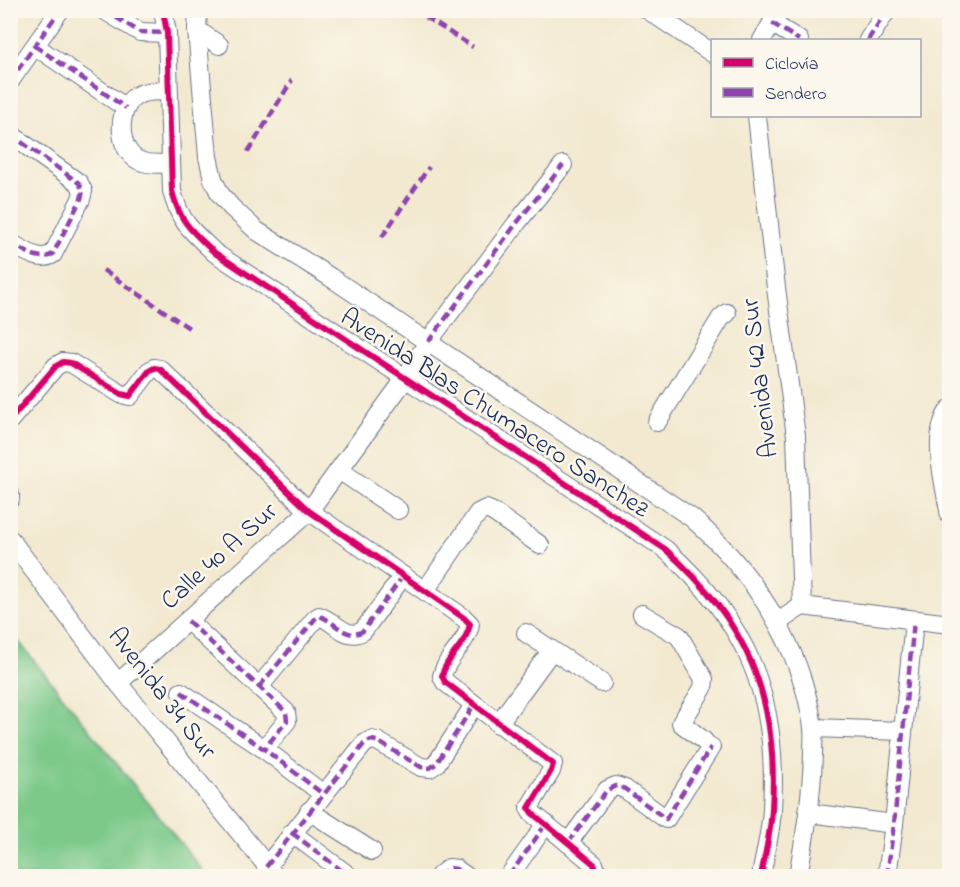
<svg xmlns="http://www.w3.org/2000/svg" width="960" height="887" font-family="'Indie Flower',sans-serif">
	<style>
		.grass { fill: #7cc989; stroke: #4c7c74; stroke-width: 1.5 }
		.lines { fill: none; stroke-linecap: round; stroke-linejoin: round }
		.minor-casing { stroke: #667086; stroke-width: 20 }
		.minor { stroke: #fff; stroke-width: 18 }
		.quiet { stroke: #8e44ad; stroke-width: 4.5; stroke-dasharray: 9 4.5; stroke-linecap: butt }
		.cycleway-casing { stroke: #fbf7ec; stroke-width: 10 }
		.cycleway { stroke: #d6006c; stroke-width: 6 }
		.labels { text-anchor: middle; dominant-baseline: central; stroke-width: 5; stroke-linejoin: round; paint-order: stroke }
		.street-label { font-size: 26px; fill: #1b2f5e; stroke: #fbf7ec }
	</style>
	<rect width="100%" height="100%" fill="#fbf7ec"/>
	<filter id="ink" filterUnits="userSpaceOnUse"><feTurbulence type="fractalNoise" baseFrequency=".0167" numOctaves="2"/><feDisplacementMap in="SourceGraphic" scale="12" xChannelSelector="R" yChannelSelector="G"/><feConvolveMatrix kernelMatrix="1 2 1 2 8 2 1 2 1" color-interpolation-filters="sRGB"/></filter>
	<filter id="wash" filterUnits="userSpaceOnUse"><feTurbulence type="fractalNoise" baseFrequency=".008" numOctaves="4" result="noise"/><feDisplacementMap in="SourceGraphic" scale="24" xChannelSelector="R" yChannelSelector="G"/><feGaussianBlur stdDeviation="1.35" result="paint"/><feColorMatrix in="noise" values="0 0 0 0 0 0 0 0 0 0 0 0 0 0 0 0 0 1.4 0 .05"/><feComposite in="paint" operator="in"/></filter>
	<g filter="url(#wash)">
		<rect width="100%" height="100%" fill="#f2e9d0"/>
		<path class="grass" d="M11 632 207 876H11Z"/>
	</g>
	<g filter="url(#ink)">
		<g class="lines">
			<defs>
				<g id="minor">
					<path d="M104 10 140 32 167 33"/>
					<path d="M163 10 167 33 172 191C180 223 192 231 215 253L665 549C748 622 779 698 772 809 771 831 765 854 761 876"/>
					<path d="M198 10 197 30 208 157 213 179 220 194 231 207 257 231 330 277 692 518C753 572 801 644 813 727 814 736 813 745 813 754 812 795 805 836 798 876"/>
					<path d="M648 10 712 53"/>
					<path d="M772 23 799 40"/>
					<path d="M197 30 219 45"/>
					<path d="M762 40 780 10"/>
					<path d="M868 40 887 10"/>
					<path d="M35 46 126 108"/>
					<path d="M10 81 60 10"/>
					<path d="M168 91C158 92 145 90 136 96 115 109 117 155 143 162 151 165 162 163 171 164"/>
					<path d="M757 116 776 288 796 436 802 606 778 622"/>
					<path d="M10 134 79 183 83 191 81 199 53 254C39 263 23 249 10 243"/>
					<path d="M950 409C930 434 945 486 950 516"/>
					<path d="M10 420 56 366 63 362 71 363 121 394 130 396 149 371 154 368 160 369 309 511 464 618 470 624C467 644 446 657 442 676L445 682 553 764 551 771 529 808 532 813 594 864 597 873 596 876"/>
					<path d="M657 422 721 318 727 313"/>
					<path d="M339 470 398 510"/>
					<path d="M10 494V499"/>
					<path d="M10 539 118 683 275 876"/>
					<path d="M425 591 478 513 486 509 493 512 540 545"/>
					<path d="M802 606 950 624"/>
					<path d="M642 614 679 636 704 679 703 688 681 723 704 741"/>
					<path d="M188 621 286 712 287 721 264 749"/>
					<path d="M526 633 602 683"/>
					<path d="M118 683 309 511 405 379 428 342 516 224 563 165"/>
					<path d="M259 687 315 619 319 616C335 621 346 641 363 631L403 576"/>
					<path d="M181 692 264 749 323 794"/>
					<path d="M498 724 552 650"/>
					<path d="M813 728 903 731"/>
					<path d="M309 811 372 851"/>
					<path d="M809 813 894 824"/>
					<path d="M292 833 349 876"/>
					<path d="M568 843 607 790 616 786 625 789 666 819 711 747"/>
					<path d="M266 867 364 744 371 740 377 741 421 767 430 768 436 764 474 705"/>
					<path d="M439 876 449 868 456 869 466 876"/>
					<path d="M509 876 546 824"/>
					<path d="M887 876 894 824 914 621"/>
				</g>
			</defs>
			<use href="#minor" class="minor-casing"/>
			<use href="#minor" class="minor"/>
			<g class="quiet">
				<path d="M104 10 140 32 167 33"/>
				<path d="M414 10 473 47"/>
				<path d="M772 23 799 40"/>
				<path d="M868 40 887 10"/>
				<path d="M35 46 126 108"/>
				<path d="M10 81 60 10"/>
				<path d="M10 134 79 183 83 191 81 199 53 254C39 263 23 249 10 243"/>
				<path d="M248 152 292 80"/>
				<path d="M382 237 429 167"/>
				<path d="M103 270 192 330"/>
				<path d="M428 342 516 224 563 165"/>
				<path d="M188 621 286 712 287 721 264 749"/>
				<path d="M259 687 315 619 319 616C335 621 346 641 363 631L403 576"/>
				<path d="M181 692 264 749 323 794"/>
				<path d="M292 833 349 876"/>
				<path d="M568 843 607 790 616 786 625 789 666 819 711 747"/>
				<path d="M266 867 364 744 371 740 377 741 421 767 430 768 436 764 474 705"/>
				<path d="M439 876 449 868 456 869 466 876"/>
				<path d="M509 876 546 824"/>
				<path d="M887 876 894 824 914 621"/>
			</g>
			<defs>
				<g id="cycleway">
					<path d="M163 10 167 33 172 191C180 223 192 231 215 253L665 549C748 622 779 698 772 809 771 831 765 854 761 876"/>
					<path d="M10 420 56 366 63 362 71 363 121 394 130 396 149 371 154 368 160 369 309 511 464 618 470 624C467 644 446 657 442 676L445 682 553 764 551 771 529 808 532 813 594 864 597 873 596 876"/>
				</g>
			</defs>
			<use href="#cycleway" class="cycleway-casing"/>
			<use href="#cycleway" class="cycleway"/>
		</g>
	</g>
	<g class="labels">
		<g class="street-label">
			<text transform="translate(761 378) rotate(-97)">Avenida 42 Sur</text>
			<text transform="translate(494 414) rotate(33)">Avenida Blas Chumacero Sanchez</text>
			<text transform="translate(220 557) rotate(-42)">Calle 40 A Sur</text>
			<text transform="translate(161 694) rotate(52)">Avenida 34 Sur</text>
		</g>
	</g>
	<rect width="960" height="887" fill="none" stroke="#fbf7ec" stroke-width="36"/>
	<rect x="711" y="39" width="210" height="78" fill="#fbf7ec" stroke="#a1a7b3" stroke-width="1.5"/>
	<rect x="723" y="58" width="30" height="9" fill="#d6006c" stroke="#a1a7b3" stroke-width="1.5"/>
	<text x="765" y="69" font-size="18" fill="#1b2f5e">Ciclovía</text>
	<rect x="723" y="88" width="30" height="9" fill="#8e44ad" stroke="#a1a7b3" stroke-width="1.5"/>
	<text x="765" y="99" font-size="18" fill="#1b2f5e">Sendero</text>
</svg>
